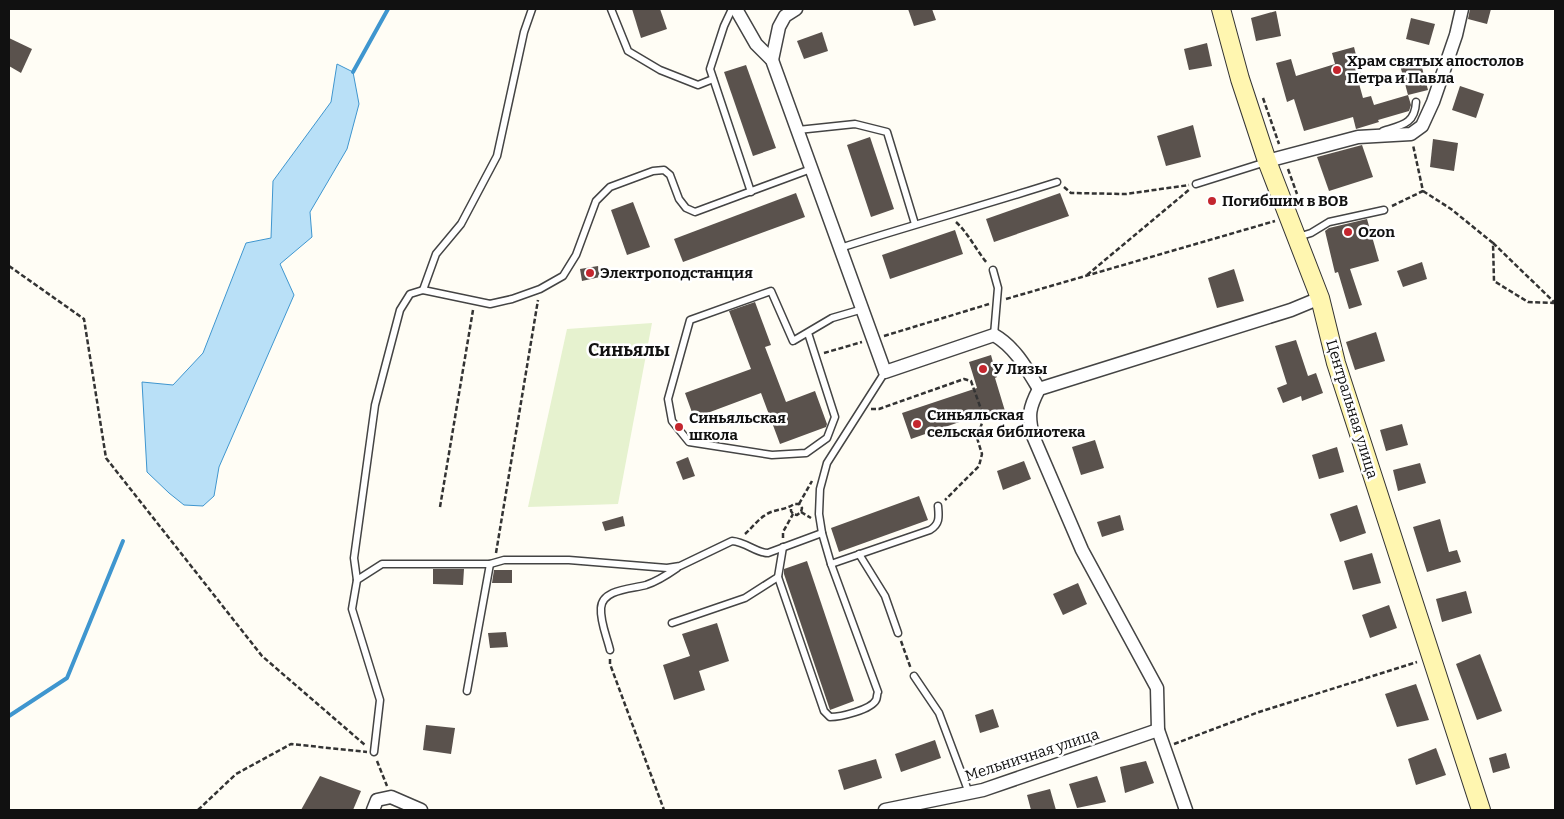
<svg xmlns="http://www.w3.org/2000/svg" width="1564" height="819" font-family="Bitter,serif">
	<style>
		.pitch { fill: #e6f2cf }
		.water { fill: #b9e0f7; stroke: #3f96cf }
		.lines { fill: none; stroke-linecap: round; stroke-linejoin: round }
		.stream { stroke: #3f96cf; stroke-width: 4 }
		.building { fill: #5a524d }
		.lane-casing { stroke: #444; stroke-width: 9 }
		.street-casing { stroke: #444; stroke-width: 15 }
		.secondary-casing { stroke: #333; stroke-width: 20 }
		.path { stroke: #333; stroke-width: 2.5; stroke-dasharray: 5 2.5; stroke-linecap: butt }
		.lane { stroke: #fff; stroke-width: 6 }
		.street { stroke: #fff; stroke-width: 12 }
		.secondary { stroke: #fff6b0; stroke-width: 18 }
		.poi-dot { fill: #c4262e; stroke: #fff; stroke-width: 2 }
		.labels { text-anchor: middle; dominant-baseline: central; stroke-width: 5; stroke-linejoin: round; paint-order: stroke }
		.poi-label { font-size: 15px; font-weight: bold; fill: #111; stroke: #fff; text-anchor: start }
		.street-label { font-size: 15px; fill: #111; stroke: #fff }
		.quarter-label { font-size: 18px; font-weight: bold; fill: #111; stroke: #fff }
	</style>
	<rect width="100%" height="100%" fill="#fffdf5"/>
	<path class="pitch" d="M652 323 618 504 528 507 567 329Z"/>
	<path class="water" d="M337 64 353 72 359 104 347 149 310 212 312 237 280 264 294 295 219 467 214 496 203 506 184 505 169 493 147 472 142 382 173 385 203 353 246 243 271 238 273 181 331 102Z"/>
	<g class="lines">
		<g class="stream">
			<path d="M353 72 388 9"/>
			<path d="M9 716 67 678 123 541"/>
		</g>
	</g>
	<g class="building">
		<path d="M632 9H660L667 29 641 38Z"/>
		<path d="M908 9H932L936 20 914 26Z"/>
		<path d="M1470 9H1491L1487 24 1468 19Z"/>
		<path d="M1276 11 1281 36 1256 41 1251 18Z"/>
		<path d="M1411 18 1435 24 1429 45 1406 39Z"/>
		<path d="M822 32 828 51 804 59 797 41Z"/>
		<path d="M9 38 32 49 21 73 9 66Z"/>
		<path d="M1207 43 1212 66 1189 70 1184 49Z"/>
		<path d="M1354 47 1362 79 1358 80 1363 98 1371 96 1374 105 1408 95 1411 105 1409 111 1378 120 1379 122 1356 129 1353 117 1304 131 1294 99 1287 102 1276 63 1291 59 1296 76 1335 64 1332 53Z"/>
		<path d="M1420 60 1428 90 1408 95 1400 65Z"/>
		<path d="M746 65 776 148 753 156 724 72Z"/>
		<path d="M1460 86 1484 94 1476 118 1452 110Z"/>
		<path d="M1193 125 1201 157 1166 166 1157 136Z"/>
		<path d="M870 137 894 209 871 217 847 145Z"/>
		<path d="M1433 139 1458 143 1454 171 1430 167Z"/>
		<path d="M1362 145 1373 177 1329 191 1317 157Z"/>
		<path d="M796 193 805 217 683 262 674 239Z"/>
		<path d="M1060 193 1069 216 994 242 986 219Z"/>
		<path d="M633 202 650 247 627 255 611 210Z"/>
		<path d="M1367 219 1379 261 1350 269 1362 305 1349 309 1338 272 1335 273 1325 231 1329 228Z"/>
		<path d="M955 230 963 254 890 279 882 255Z"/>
		<path d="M1422 262 1427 279 1403 287 1397 271Z"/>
		<path d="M598 266 600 277 582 281 580 269Z"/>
		<path d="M1234 269 1244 301 1217 308 1208 278Z"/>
		<path d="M755 302 771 345 765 347 786 402 815 391 827 424 826 427 780 444 761 393 694 418 685 393 751 369 729 311Z"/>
		<path d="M1376 332 1385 361 1355 370 1346 342Z"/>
		<path d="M1296 340 1308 376 1316 373 1323 393 1302 401 1301 396 1283 403 1277 388 1287 384 1275 346Z"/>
		<path d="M991 355 997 377 995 378 1005 411 987 416 985 413 911 439 902 413 977 388 969 362Z"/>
		<path d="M1402 424 1408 445 1386 451 1380 430Z"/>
		<path d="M1095 440 1104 468 1081 475 1072 447Z"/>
		<path d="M1337 447 1344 472 1319 479 1312 455Z"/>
		<path d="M688 457 695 476 683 480 676 462Z"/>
		<path d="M1024 461 1031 479 1003 490 997 471Z"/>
		<path d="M1420 463 1426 483 1398 491 1393 470Z"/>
		<path d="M919 496 928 520 839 552 831 528Z"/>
		<path d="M1357 505 1366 533 1340 542 1330 514Z"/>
		<path d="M1120 515 1124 530 1102 537 1097 522Z"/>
		<path d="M623 516 625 526 605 531 602 522Z"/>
		<path d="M1440 519 1449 552 1457 550 1461 562 1427 572 1413 527Z"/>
		<path d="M1372 553 1381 583 1353 590 1344 561Z"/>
		<path d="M807 561 854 701 830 710 784 574V569Z"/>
		<path d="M433 569H464L463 585 433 584Z"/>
		<path d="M494 570H512V583H492Z"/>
		<path d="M1078 583 1087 604 1063 615 1053 594Z"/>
		<path d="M1466 591 1472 613 1442 622 1436 599Z"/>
		<path d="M1389 605 1397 628 1370 638 1362 615Z"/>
		<path d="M717 623 729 661 699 671 705 690 674 700 663 665 690 656 682 634Z"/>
		<path d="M506 632 508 647 490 648 488 633Z"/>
		<path d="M1480 654 1502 711 1477 720 1456 664Z"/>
		<path d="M1416 684 1429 720 1397 727 1385 694Z"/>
		<path d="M993 709 999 727 980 733 975 715Z"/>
		<path d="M426 725 455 728 451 754 423 750Z"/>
		<path d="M935 740 941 758 901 772 895 754Z"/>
		<path d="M1436 748 1446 775 1416 785 1408 759Z"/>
		<path d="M1506 753 1510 768 1493 773 1489 758Z"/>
		<path d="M876 759 882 778 844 790 838 770Z"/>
		<path d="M1146 761 1154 783 1125 793 1120 767Z"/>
		<path d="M320 776 361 791 353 810H301Z"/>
		<path d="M1097 776 1106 802 1077 808 1069 784Z"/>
		<path d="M1050 789 1056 810H1031L1027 795Z"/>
	</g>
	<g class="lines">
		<defs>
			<g id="lane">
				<path d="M611 9 628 51 660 70 698 85 713 79"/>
				<path d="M732 9 724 26 710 69 751 192"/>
				<path d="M798 130 855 124 887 132 915 224"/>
				<path d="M1383 131C1402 125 1415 124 1416 102"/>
				<path d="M1196 184 1266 162"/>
				<path d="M1298 237 1311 233 1329 222 1384 210"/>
				<path d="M840 248C912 225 985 205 1057 182"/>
				<path d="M993 270 998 288 994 335"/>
				<path d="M423 290 436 254 461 224 497 156 524 32 532 9"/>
				<path d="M808 333 835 417 827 438 806 453 772 455 689 442 672 421 668 399 690 320 771 291 793 341 832 318 863 309"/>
				<path d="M859 554 885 596 898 633"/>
				<path d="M831 564 930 530C940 524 939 517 938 506"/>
				<path d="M778 577 824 711 830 717C840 717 871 710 876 700 877 699 877 693 878 692L831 564 822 533 819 514 820 489 827 463 885 372"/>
				<path d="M357 580 354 558 375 405 400 310 410 294 423 290 490 304 512 299 540 289 563 276 576 255 596 201 610 187 653 171 664 170 670 175 679 199 686 208 695 212 811 169"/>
				<path d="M672 623 745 598 778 577 783 547"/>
				<path d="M610 650C607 637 600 622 601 608 602 589 632 589 646 585 658 581 667 575 677 568"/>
				<path d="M914 676 939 713 969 793"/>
				<path d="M467 691 490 564"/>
				<path d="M374 752 380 700 352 609 357 580 382 564H490L504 560H569L667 568 680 566 732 541C746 542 756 553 768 553L822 533"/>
			</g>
			<g id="street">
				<path d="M736 9 756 44 772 60 885 372 994 335C1015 347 1027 369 1039 389"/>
				<path d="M772 60 779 27 785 16 796 9"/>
				<path d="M1267 161 1358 137 1411 134 1422 126 1433 102 1456 35 1462 9"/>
				<path d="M373 810 377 800 391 797 421 810"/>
				<path d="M885 810 983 790 1158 730"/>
				<path d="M1186 810 1158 730 1157 688 1082 550 1033 436C1028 415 1029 408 1039 389L1291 310 1320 298"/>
			</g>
			<path id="secondary" d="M1221 9 1240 79 1267 161 1320 298 1336 363 1481 810"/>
		</defs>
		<use href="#lane" class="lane-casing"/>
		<use href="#street" class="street-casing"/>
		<use href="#secondary" class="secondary-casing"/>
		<g class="path">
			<path d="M1263 98 1279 144"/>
			<path d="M1288 169 1297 194"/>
			<path d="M1064 187 1071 193 1126 194 1189 185"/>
			<path d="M1423 191 1451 209 1493 243 1494 281 1528 302 1554 303"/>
			<path d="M1392 206 1423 191 1413 145"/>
			<path d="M956 222C969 234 976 250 987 263"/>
			<path d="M1493 243 1554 302"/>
			<path d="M9 266 84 319 106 458 262 656 365 745"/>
			<path d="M1087 275 1190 189"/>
			<path d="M1006 299 1275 221"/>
			<path d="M884 336 989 304"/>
			<path d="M824 353 862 342"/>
			<path d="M871 409H879L964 379 971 381 982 412V423L977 438 982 454 979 466 945 500"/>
			<path d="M799 504 812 481"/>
			<path d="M440 507 473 310"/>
			<path d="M801 512 811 518"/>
			<path d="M745 534C752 528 758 519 767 514 775 509 786 510 794 504H799L802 508 801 512 797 515 793 514 791 511V506"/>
			<path d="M783 538V532L793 514"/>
			<path d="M496 553 538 300"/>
			<path d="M901 641 911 669"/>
			<path d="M610 659V664L664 810"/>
			<path d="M1174 744 1259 712 1417 662"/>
			<path d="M377 761 387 786"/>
			<path d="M198 810 236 774 291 744 367 752"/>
		</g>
		<use href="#lane" class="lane"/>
		<use href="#street" class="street"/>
		<use href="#secondary" class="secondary"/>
	</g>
	<g class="poi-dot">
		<circle cx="1337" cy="70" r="5"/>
		<circle cx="1212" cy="201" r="5"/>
		<circle cx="1348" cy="232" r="5"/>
		<circle cx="590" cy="273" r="5"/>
		<circle cx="983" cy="369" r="5"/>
		<circle cx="917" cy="424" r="5"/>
		<circle cx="679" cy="427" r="5"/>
	</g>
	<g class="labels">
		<g class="poi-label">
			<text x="1347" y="61">Храм святых апостолов<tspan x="1347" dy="17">Петра и Павла</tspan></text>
			<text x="1222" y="201">Погибшим в ВОВ</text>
			<text x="1358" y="232">Ozon</text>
			<text x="600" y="273">Электроподстанция</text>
			<text x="993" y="369">У Лизы</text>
			<text x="927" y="415">Синьяльская<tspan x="927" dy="17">сельская библиотека</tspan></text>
			<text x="689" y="418">Синьяльская<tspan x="689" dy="17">школа</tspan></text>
		</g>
		<g class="street-label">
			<text transform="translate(1352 409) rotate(73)">Центральная улица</text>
			<text transform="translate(1032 755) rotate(-18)">Мельничная улица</text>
		</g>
		<g class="quarter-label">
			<text x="629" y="350">Синьялы</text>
		</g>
	</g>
	<rect width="1564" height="819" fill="none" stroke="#111111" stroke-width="20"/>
</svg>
